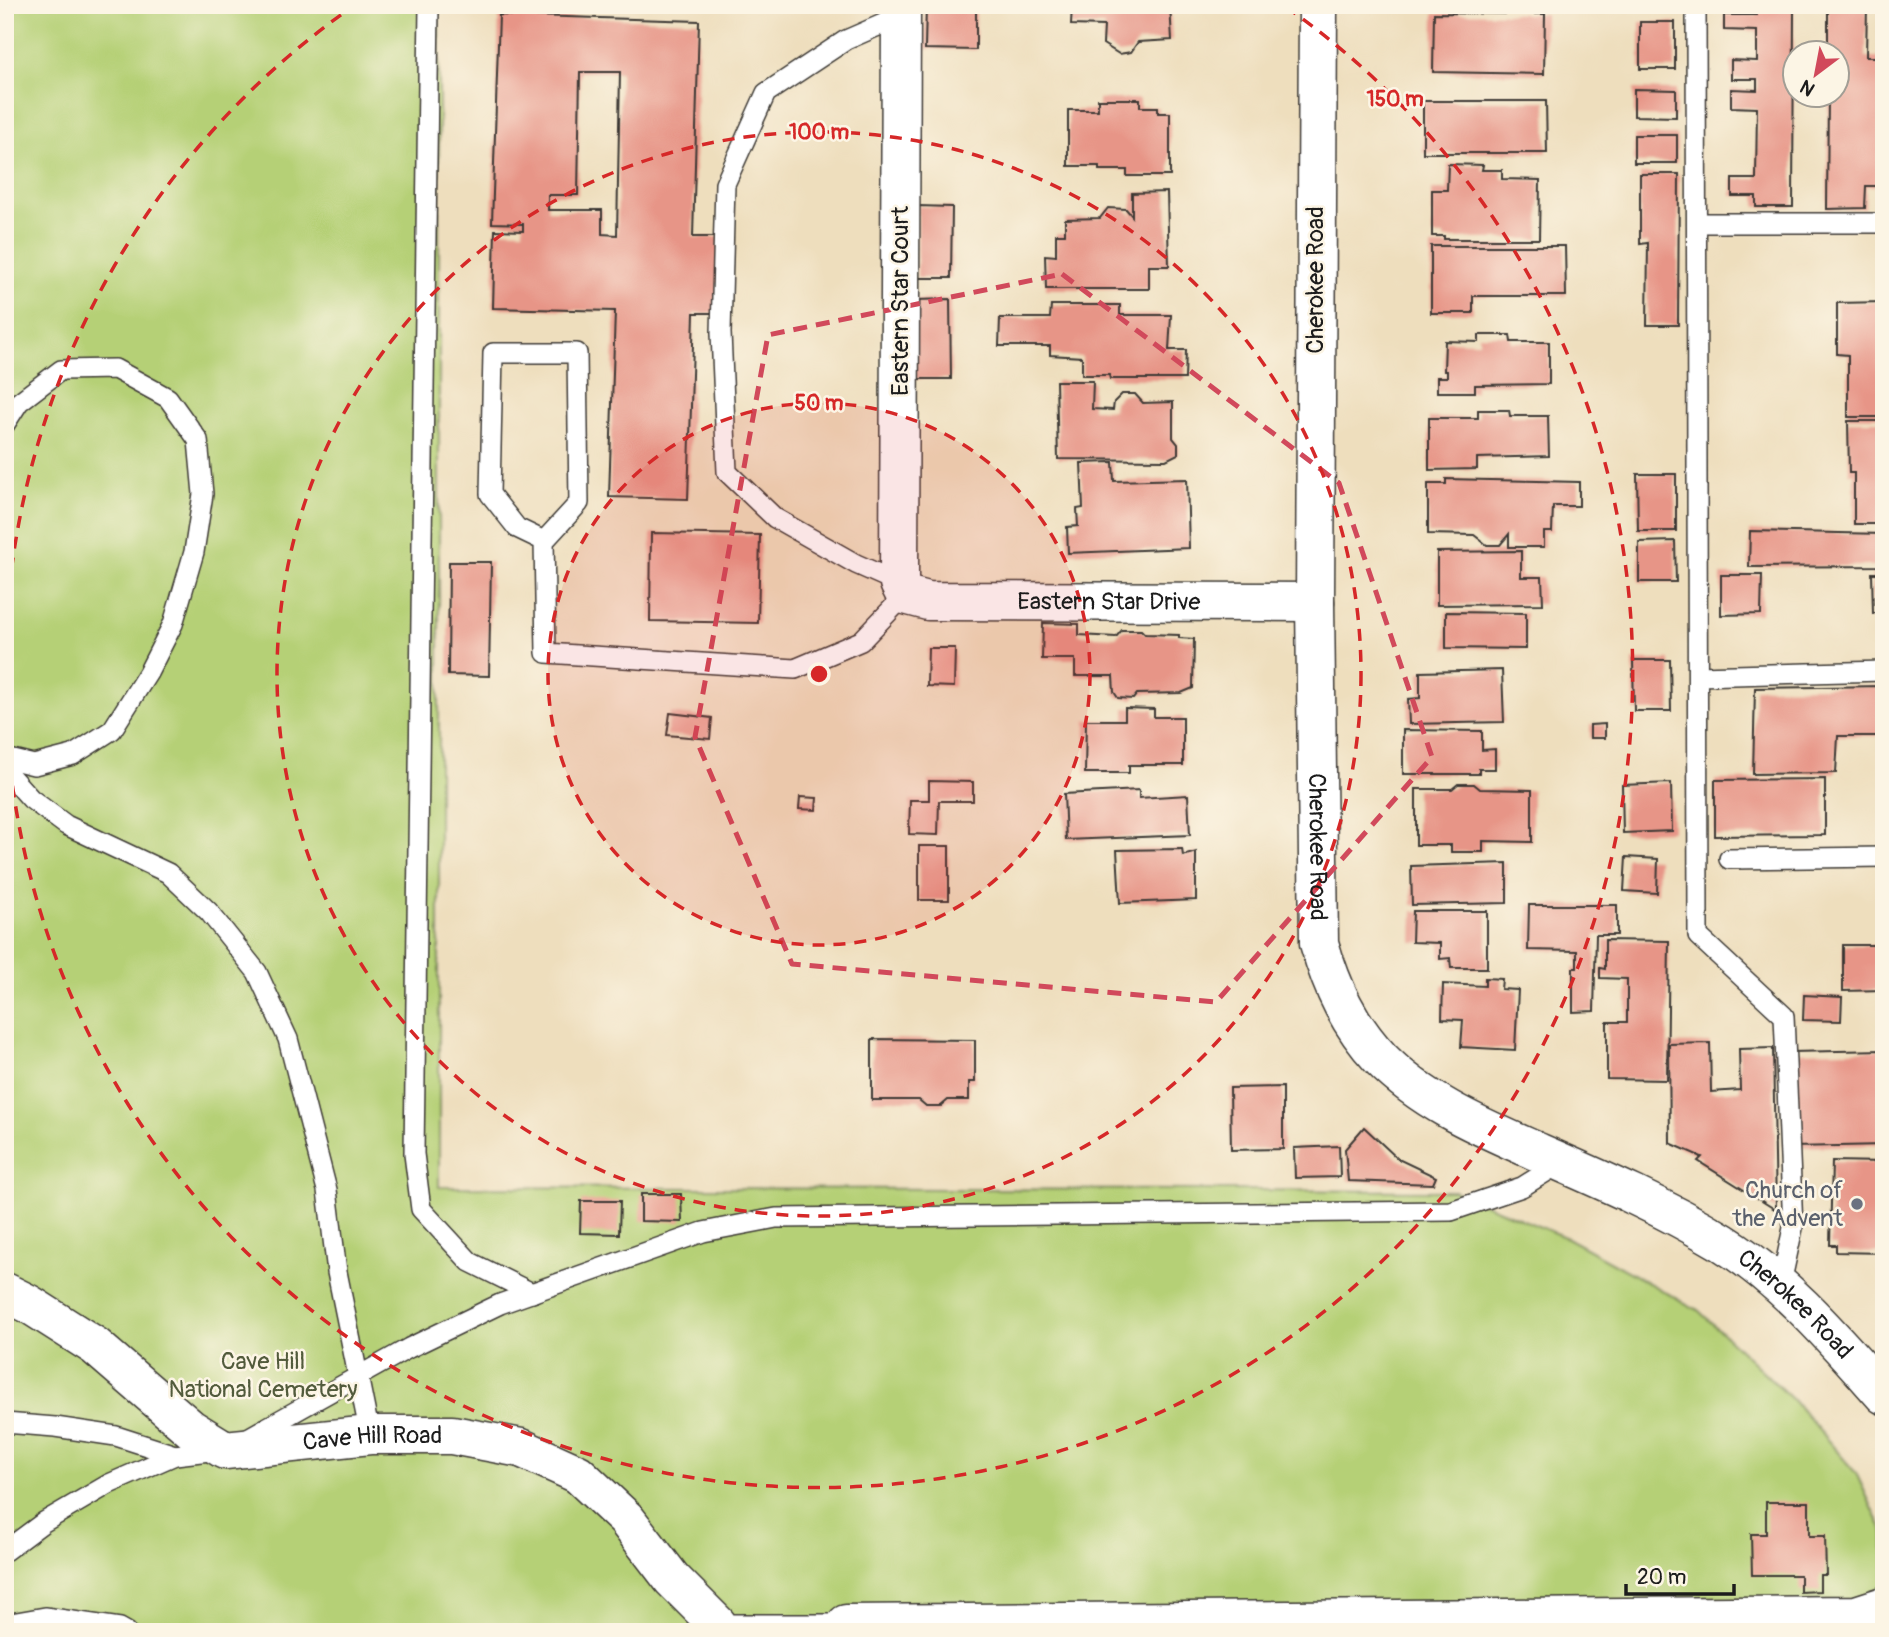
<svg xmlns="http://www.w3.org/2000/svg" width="1889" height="1637" font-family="Pangolin,sans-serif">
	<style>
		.green { fill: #b5d076; stroke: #687649; stroke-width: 2 }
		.building { fill: #e79587; fill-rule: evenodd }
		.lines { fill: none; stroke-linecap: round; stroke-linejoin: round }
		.lane-casing { stroke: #3c3934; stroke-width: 22 }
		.street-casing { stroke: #3c3934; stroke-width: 41 }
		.lane { stroke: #fff; stroke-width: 19 }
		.street { stroke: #fff; stroke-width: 38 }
		.marked { fill: none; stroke: #d1495b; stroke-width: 5; stroke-dasharray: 14 9; stroke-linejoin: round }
		.ring { fill: none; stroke: #d62828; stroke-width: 3.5; stroke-dasharray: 12 9 }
		.worship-dot { fill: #6b7280; stroke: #fcf5e5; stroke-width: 2.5 }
		.labels { text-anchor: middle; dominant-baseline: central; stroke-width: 5; stroke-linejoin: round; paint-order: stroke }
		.street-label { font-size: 24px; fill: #1c1c1c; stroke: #fcf5e5 }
		.worship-label { font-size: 24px; fill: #5b616d; stroke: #fcf5e5; text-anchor: end }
		.park-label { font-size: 24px; fill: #525b3c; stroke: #fcf5e5 }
		.centre { fill: #d62828; stroke: #fcf5e5; stroke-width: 3.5 }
		.ring-label { font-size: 21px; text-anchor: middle; font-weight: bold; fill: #d62828; stroke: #fcf5e5; stroke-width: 5; stroke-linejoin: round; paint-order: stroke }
	</style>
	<rect width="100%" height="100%" fill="#fcf5e5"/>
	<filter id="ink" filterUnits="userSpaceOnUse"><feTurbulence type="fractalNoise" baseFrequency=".0143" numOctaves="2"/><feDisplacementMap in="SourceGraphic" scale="14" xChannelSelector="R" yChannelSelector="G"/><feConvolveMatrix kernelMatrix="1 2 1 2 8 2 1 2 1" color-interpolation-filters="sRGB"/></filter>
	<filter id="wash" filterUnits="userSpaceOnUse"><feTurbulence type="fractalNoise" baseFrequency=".00686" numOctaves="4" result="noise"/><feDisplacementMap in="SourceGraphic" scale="28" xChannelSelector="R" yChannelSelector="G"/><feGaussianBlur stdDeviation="1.57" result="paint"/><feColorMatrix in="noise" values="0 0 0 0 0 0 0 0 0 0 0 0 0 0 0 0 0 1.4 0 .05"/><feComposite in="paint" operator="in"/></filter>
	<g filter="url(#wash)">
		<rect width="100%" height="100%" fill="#eedebd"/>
		<path class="green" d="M5 5H439V1187L1454 1191 1567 1238 1698 1310 1792 1399 1856 1473 1884 1533V1632H5Z"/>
		<g id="blocks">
			<g class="building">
				<path d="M926 5H976V50L925 49Z"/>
				<path d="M1072 5H1170L1172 40 1138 42 1131 52 1119 54 1103 44 1104 26 1071 25Z"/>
				<path d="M1757 5H1794L1793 207H1756V196H1732V179H1756L1757 108 1731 107V89L1757 90V79H1731V60L1757 61V31L1724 30V15H1757Z"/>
				<path d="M1828 5H1867L1866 57H1884V186H1866L1865 208 1827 209 1828 94H1836V52H1828Z"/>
				<path d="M1434 13 1545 14 1544 74 1433 72Z"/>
				<path d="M499 15 699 21 693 237H721L718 313H694L688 499 609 497 615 311 493 308 495 230 523 231V224L492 223ZM580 72H620L617 235 602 234V210H548V195H578Z"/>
				<rect x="1640" y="22" width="35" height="47"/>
				<path d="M1634 89 1676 90V117L1634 116Z"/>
				<path d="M1098 99H1140V107H1158V113H1170V176H1127V170H1099V166H1068V110H1098Z"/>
				<path d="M1423 101H1546L1547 153H1423Z"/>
				<rect x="1634" y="135" width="43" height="28"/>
				<path d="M1448 164 1483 165 1482 170H1502V179L1540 180 1539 239H1444V236H1432V190H1447Z"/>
				<path d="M1640 174H1679L1678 325H1647L1648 243 1640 244Z"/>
				<path d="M1167 192 1169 266H1149V289H1046L1045 255 1056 256V234H1065V219L1100 218 1108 208 1126 209 1132 216V193Z"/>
				<path d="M918 206 952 207 951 278H917Z"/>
				<path d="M1431 246H1565L1566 296H1473V313H1431Z"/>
				<path d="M950 299 951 379H915V300Z"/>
				<path d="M1884 302V417H1848V355L1837 354V303Z"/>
				<path d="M1051 305H1120V315H1171L1169 350H1186L1185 379H1110L1109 375H1082V357L1050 355V346H999L1000 318H1050Z"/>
				<path d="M1479 335H1510L1511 342H1549V384L1475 385V392H1437V377H1447V371H1444L1445 341 1479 342Z"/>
				<path d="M1056 381H1093L1092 409 1113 410 1114 402 1122 394H1135L1143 403 1173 402V438L1178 444V454L1166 460 1058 459Z"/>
				<path d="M1478 410H1509L1510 416H1548L1549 456 1477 458V469L1429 470V418H1478Z"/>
				<path d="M1848 421H1884V524H1854V473H1849Z"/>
				<path d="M1113 462 1114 481 1187 479 1189 548 1068 553 1067 527 1078 526 1077 509 1083 508 1081 463Z"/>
				<path d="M1637 474H1676V531H1638Z"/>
				<path d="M1446 479 1579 482V506H1553L1552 532H1544V547H1509V534L1500 545H1487L1474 535 1428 534V484H1446Z"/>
				<path d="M1750 531 1884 534V566L1749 567Z"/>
				<path d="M651 533 760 535 758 623 650 621Z"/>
				<path d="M1675 541 1676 582H1639V542Z"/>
				<path d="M1521 551V577H1542L1543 604 1437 605V552Z"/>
				<path d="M449 562H491L489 676 448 675Z"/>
				<path d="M1872 573H1884V613H1873Z"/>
				<path d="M1721 575H1762L1761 614 1721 615Z"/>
				<path d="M1446 612 1526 613V649L1446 648Z"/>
				<path d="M1043 623 1079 624V635L1116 637 1122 630H1141L1145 634 1179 635V638L1194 639 1193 688 1181 693 1137 694 1133 699 1118 698 1114 692 1113 676H1075V659H1042Z"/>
				<path d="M928 648H955L954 687 927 686Z"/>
				<path d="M1633 660H1670L1671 711H1634Z"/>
				<path d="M1502 670 1504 722 1409 724 1408 699 1420 698V672Z"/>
				<path d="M1884 686V736H1838L1836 773 1753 774 1755 688Z"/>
				<path d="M1125 708 1154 709V717H1183V765H1129V773H1085L1086 720H1125Z"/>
				<path d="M670 713 712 718 710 739 667 735Z"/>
				<path d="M1605 724V738H1590V725Z"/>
				<path d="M1403 730 1482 731V750L1495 749V769H1479V774H1403Z"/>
				<path d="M1825 779V835L1715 836V780Z"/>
				<path d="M929 781 973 782V801H939L938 835 909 834 910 800H929Z"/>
				<path d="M1671 783 1672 831 1623 833 1622 785Z"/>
				<path d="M1458 784H1474L1480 789 1532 790V842L1483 841V852H1451V845H1416V789H1452Z"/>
				<path d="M1139 790V798L1188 795 1190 835 1066 840 1064 794Z"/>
				<path d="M800 797 817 798 816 810 799 809Z"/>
				<rect x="919" y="846" width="30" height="54"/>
				<path d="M1182 849 1183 856 1196 852V900L1120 903 1117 850Z"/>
				<path d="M1626 857 1658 859 1657 893 1624 891Z"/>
				<path d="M1507 863V903L1412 905 1411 866Z"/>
				<path d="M1529 905H1617V935H1596L1594 1011 1573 1012V968H1577V951L1528 950Z"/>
				<path d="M1413 911H1487V968H1451L1450 958 1440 959V943L1412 942Z"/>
				<path d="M1605 940 1669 941 1667 1080 1607 1079V1022H1627V979L1600 978V968L1605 969Z"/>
				<path d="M1843 945H1884V990L1843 991Z"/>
				<path d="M1485 978 1502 979 1501 989 1518 990 1515 1050 1461 1047 1463 1020 1442 1019 1443 984 1485 986Z"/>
				<path d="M1804 995 1842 997 1841 1021 1803 1020Z"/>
				<path d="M872 1039 975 1040V1082H969V1100H948L941 1106H926L919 1100H872Z"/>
				<path d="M1710 1043 1711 1092 1740 1090 1739 1049 1773 1048 1776 1210 1698 1161 1702 1157 1670 1143 1669 1044Z"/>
				<path d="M1884 1050V1145L1792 1147 1791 1052Z"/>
				<path d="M1283 1087V1149L1231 1150 1230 1088Z"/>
				<path d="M1364 1127 1398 1159 1436 1177 1433 1184 1348 1181 1345 1149Z"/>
				<path d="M1339 1146 1340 1177 1295 1178 1294 1148Z"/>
				<path d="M1832 1161 1884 1162V1253L1836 1252V1245H1830Z"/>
				<path d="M641 1194H681L682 1222 641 1221Z"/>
				<path d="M581 1201H620L619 1234 580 1233Z"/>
				<path d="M1766 1502H1809V1536H1825L1826 1575H1820V1591L1800 1592V1575H1752L1751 1534H1766Z"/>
			</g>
		</g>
	</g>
	<g filter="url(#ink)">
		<use href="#blocks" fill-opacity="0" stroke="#3c3934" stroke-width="2"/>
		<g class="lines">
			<defs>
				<g id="lane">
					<path d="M429 5 414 1154 421 1209 470 1262 532 1293"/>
					<path d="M1696 5 1698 936 1784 1016 1793 1228 1780 1288"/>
					<path d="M1697 223H1884"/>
					<path d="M5 424 19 402 61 370 115 369 168 398 198 440 203 494 194 552 173 624 148 673 112 730 73 755 34 765 5 758"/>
					<path d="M544 541 517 528 490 494 493 353H577L579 503 544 541 546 653 795 669 861 641 905 595"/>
					<path d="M899 583 856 564 775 518 727 472 721 333 725 184 766 93 846 40 901 16"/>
					<path d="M1698 676 1884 671"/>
					<path d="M5 770 31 799 66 825 168 873 209 912 257 972 288 1039 327 1190 337 1272 370 1435"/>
					<path d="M1729 859 1884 857"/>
					<path d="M5 1423 55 1427 116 1436 175 1455"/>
					<path d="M246 1439 409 1348 500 1304 703 1232 776 1218 1451 1211 1522 1187 1562 1162"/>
					<path d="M5 1551 44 1522 109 1484 175 1455 218 1450"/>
					<path d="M5 1624 45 1617 120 1628 127 1632"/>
					<path d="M714 1631 717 1624H846"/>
				</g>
				<g id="street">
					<path id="s1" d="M901 5 899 583 905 595 928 601 1315 602"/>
					<path id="s2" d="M1318 5 1315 602 1319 943C1332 988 1349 1025 1381 1059 1425 1104 1484 1128 1540 1153 1602 1180 1664 1207 1722 1242 1785 1281 1835 1340 1884 1395"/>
					<path id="s3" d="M5 1292 29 1304 95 1346 191 1429 225 1450 370 1435H452L521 1448 578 1474 626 1519 672 1579 717 1624"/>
					<path d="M846 1624 1856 1615 1884 1606"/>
				</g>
			</defs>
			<use href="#lane" class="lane-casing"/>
			<use href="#street" class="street-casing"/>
			<use href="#lane" class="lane"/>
			<use href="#street" class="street"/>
		</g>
	</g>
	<path class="marked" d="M1062 274 1339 483 1432 757 1216 1002 792 964 695 737 768 335Z"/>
	<circle cx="819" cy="674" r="271" fill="#d62828" fill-opacity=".12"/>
	<g class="ring">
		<circle cx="819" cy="674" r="271"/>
		<circle cx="819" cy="674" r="542"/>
		<path d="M5 653A814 814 0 0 1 352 7M1286 7A814 814 0 1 1 5 695"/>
	</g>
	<circle class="worship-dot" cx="1857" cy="1204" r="7"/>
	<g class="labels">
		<g class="street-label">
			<text transform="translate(1315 280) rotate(-90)">Cherokee Road</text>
			<text transform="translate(900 301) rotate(-90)">Eastern Star Court</text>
			<text stroke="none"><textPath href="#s1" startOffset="796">Eastern Star Drive</textPath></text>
			<text stroke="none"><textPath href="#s2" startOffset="842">Cherokee Road</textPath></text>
			<text stroke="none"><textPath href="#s2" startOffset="1556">Cherokee Road</textPath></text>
			<text stroke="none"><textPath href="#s3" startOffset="420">Cave Hill Road</textPath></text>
		</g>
		<g class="worship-label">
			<text x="1843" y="1190">Church of<tspan x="1843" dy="28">the Advent</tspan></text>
		</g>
		<g class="park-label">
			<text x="263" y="1361">Cave Hill<tspan x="263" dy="28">National Cemetery</tspan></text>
		</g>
	</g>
	<circle cx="819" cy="674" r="10" class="centre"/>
	<g class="ring-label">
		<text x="1395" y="106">150 m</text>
		<text x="819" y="139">100 m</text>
		<text x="819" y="410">50 m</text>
	</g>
	<rect width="1889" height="1637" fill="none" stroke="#fcf5e5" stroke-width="28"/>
	<g transform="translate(1816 74) rotate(212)"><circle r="33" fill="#fcf5e5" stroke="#a29e95" stroke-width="2"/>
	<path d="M0-5L12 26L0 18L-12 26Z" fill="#d1495b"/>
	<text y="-10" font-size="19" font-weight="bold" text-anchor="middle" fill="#1c1c1c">N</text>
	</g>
	<path d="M1626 1584v10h108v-10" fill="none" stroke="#1c1c1c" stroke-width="3.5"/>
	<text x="1637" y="1584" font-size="21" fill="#1c1c1c" stroke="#fcf5e5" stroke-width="5" paint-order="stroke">20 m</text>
</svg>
